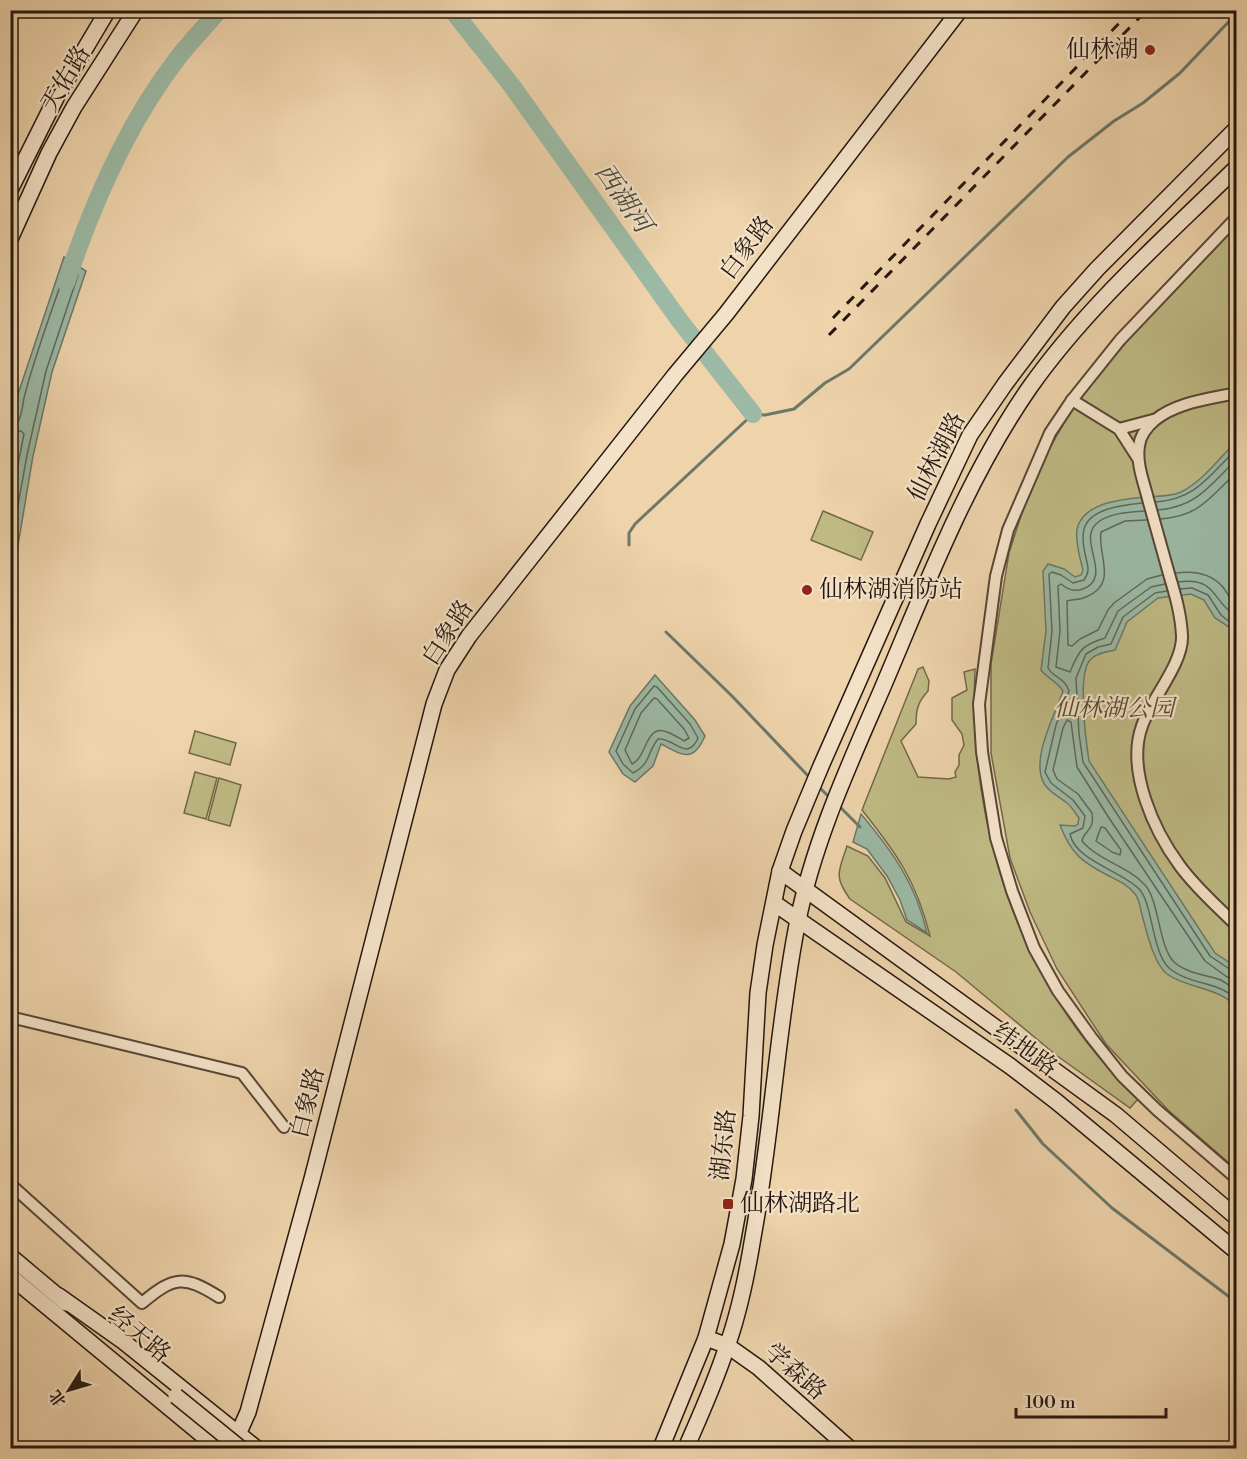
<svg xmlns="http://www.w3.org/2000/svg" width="1247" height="1459" font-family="'Libre Bodoni','Noto Serif SC',serif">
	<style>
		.green { fill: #bfba84; stroke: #72684a; stroke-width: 1.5 }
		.water { fill: #9bb9a4; stroke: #6c7868; stroke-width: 1.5 }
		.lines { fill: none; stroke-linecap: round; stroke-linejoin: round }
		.shore { stroke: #60685a; stroke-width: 1.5 }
		.stream { stroke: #6c7868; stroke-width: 3 }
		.river { stroke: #9bb9a4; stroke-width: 18 }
		.street-casing { stroke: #574636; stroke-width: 14 }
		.secondary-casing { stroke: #25170f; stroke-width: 18 }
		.street { stroke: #f4e2c8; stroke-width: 10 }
		.secondary { stroke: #f4e2c8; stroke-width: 15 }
		.rail { stroke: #25170f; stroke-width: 3; stroke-dasharray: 10 10; stroke-linecap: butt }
		.secondary-bridge-casing { stroke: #25170f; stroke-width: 18; stroke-linecap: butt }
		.secondary-bridge { stroke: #f4e2c8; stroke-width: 15 }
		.poi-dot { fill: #8f2418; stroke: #f4e2c8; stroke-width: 2 }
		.labels { text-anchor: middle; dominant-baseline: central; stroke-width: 4.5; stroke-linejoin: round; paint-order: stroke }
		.poi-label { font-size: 24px; fill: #25170f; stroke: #f4e2c8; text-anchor: start }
		.street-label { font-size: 24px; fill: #25170f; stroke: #f4e2c8 }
		.park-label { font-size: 24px; font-style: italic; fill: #534832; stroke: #f4e2c8 }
		.water-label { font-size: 26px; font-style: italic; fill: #48483c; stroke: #f4e2c8 }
	</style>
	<rect width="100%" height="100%" fill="#eed3ab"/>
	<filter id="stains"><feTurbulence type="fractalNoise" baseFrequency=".00333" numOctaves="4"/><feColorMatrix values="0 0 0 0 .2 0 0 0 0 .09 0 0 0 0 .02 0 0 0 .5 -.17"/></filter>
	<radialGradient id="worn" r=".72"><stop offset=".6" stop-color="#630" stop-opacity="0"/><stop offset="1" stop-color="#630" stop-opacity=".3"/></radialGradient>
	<g class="green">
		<path d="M1236 225V1169L1168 1110 1106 1044 1057 969 1030 912 1010 858 991 753V664L1009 553 1026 500 1047 453 1072 409 1105 366 1172 291Z"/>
		<path d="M823 511 873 532 861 560 811 540Z"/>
		<path d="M923 667 929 681 928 691C918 702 916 709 916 724L901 741 918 777 949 779 956 777 955 772 959 765V755L964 745 962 734 952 720V698L967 690 964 672 975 669C969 802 1005 939 1089 1045 1104 1064 1121 1082 1138 1099L1130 1108 1056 1055 956 972 850 899C833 876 839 871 847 846L868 856 885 878 906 922 930 936C916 880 897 854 862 810L918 669Z"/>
		<path d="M195 731 236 743 230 765 189 753Z"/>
		<path d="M195 772 217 778 206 819 184 813Z"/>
		<path d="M219 778 241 785 230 826 208 820Z"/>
	</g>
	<g class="water">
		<path d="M64 257 86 271 52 372 33 456 11 587V434L18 394Z"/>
		<path d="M1236 442V637L1229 627 1215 618 1204 600 1191 594 1158 598 1127 622 1115 650C1107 652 1096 653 1090 660 1077 675 1086 741 1089 761L1215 953 1236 967V1008C1222 987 1187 989 1167 974 1153 963 1146 929 1141 911 1140 905 1139 899 1135 894 1128 885 1119 881 1109 876 1082 862 1071 854 1060 825L1075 826 1078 824 1079 818C1075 813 1072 807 1067 803 1059 797 1051 793 1045 785 1029 761 1055 715 1063 691 1057 681 1048 679 1041 670L1046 631 1043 571 1048 564 1064 569 1075 577 1081 575 1083 570C1080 559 1075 541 1077 529 1083 502 1123 499 1145 497 1156 496 1170 497 1181 492 1203 481 1219 458 1236 442Z"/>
		<path d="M655 675 695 720 705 736C693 764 682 755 661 744L653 766 635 782 623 774 609 752 630 706Z"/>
		<path d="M861 814C893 852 916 884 927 933L907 920 900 900 887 876 867 849 853 842Z"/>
	</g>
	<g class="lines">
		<g class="shore">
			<path d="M10 426 16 425C23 417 22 404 25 394 36 352 52 310 66 269L70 268 78 272V275L46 371 27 455 10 550"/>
			<path d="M10 433 21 431 24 434 10 505"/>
			<path d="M1156 502C1197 499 1209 475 1236 450"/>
			<path d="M1142 503C1124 505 1090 508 1084 529 1082 537 1084 550 1086 558 1088 567 1090 571 1084 580L1073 583 1061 575 1052 572 1049 574 1052 631 1048 668C1054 679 1064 676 1069 691L1056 725 1045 772 1051 783 1073 800 1085 816 1083 828 1070 834C1075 861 1123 871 1140 890 1153 906 1152 952 1169 968 1182 979 1201 982 1216 987 1223 989 1230 994 1236 998"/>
			<path d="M1158 510C1197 507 1210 485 1236 460"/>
			<path d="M1144 511C1129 512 1106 513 1095 525 1079 543 1113 577 1083 589 1074 592 1069 590 1061 584L1058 586 1060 631 1056 667 1070 672C1079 650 1082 645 1105 638L1118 611 1151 587 1165 584"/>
			<path d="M1161 519C1200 516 1210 497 1236 473"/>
			<path d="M1147 520 1125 521 1101 532C1097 555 1119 584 1086 597 1080 600 1073 599 1067 601L1068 645 1072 646 1080 639 1098 630 1108 610 1114 603 1147 579 1162 575"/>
			<path d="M1176 573C1192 571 1210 573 1222 586 1227 592 1231 600 1236 606"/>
			<path d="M1178 582C1217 576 1212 602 1236 616"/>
			<path d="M1180 589 1192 588 1208 595 1221 615 1236 627"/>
			<path d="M1167 591 1155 593 1123 617 1111 644 1098 647 1086 654 1076 678 1079 734 1083 762 1210 956 1231 970 1236 971"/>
			<path d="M654 686 657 687 690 724 698 738C687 763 674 737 658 739 647 752 651 764 633 773L623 764 616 751 635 709Z"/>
			<path d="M654 698 657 699 684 729 689 738 684 741C679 738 673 734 667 732 645 723 647 758 632 764L625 750 641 713Z"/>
			<path d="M1101 827 1105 828 1121 850 1120 855 1112 852 1096 841Z"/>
			<path d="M1236 979 1227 977 1205 961 1109 818 1077 767 1071 722 1067 720 1063 728 1053 770 1057 779 1078 794 1092 813C1095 831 1084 830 1082 841 1099 861 1128 866 1145 885 1159 900 1159 948 1174 962 1186 973 1206 975 1221 980 1226 983 1231 987 1236 990"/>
		</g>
		<g class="stream">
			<path d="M629 545V533L635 524 753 414 765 415 794 409 825 383 849 369 1068 157 1114 121 1143 103 1180 73 1236 14"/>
			<path d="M666 632 732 696 811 779"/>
			<path d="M818 786 830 798"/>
			<path d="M837 804 860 827"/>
			<path d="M1016 1110 1043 1144 1112 1208 1236 1302"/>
		</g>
		<g class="river">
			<path d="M452 10 512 86 680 321 753 414"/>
			<path d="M66 283C92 205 126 125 177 59 190 42 205 27 219 10"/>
		</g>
		<defs>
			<g id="street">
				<path d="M1236 218 1120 340 1072 400 1050 433 1008 530 996 576 979 704 982 752 996 838 1012 891 1034 948 1058 991 1091 1037 1122 1076 1157 1110 1236 1178"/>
				<path d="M1236 393C1210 399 1177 402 1155 420 1148 426 1140 436 1139 446 1136 463 1144 483 1148 499 1155 524 1162 549 1169 574 1175 594 1181 614 1182 636 1183 664 1151 699 1142 726 1126 770 1154 831 1180 866 1196 888 1217 906 1236 925"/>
				<path d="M1072 400 1119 429 1137 457"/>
				<path d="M1119 429 1153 420"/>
				<path d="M10 1017 242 1073 284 1127"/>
				<path d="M10 1184 142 1303C174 1276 184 1275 219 1297"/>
			</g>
			<g id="secondary">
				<path d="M10 190 57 96 108 10"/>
				<path d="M10 239 49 153 74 107 136 10"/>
				<path d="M780 871 1116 1115 1236 1217"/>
				<path d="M774 903 1010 1066 1057 1102 1236 1251"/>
				<path d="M10 1256 66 1303"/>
				<path d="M10 1276 218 1448"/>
				<path d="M59 1296 124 1342 256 1448"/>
				<path d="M706 1338 728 1346 759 1368 849 1448"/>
				<path d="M232 1448 248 1412 312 1179 434 704 447 670 469 636 675 375 726 314 960 10"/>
				<path d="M661 1448 706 1338 732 1244 744 1179 751 1116 758 993 765 945 780 871 794 831 821 766 928 524 970 435 1005 384 1063 307 1097 269 1236 129"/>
				<path d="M686 1448C700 1416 715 1383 726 1349 739 1314 747 1274 753 1237 772 1134 777 1028 797 925 813 843 849 765 882 689 926 586 966 479 1030 387 1088 305 1165 238 1236 168"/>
			</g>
		</defs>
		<use href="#street" class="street-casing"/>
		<use href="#secondary" class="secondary-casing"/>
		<use href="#street" class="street"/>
		<use href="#secondary" class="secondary"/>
		<g class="rail">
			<path d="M833 318 1132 10"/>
			<path d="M829 335 1147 10"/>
		</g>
		<defs>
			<path id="secondary-bridge" d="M176 1396 240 1448"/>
		</defs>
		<use href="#secondary-bridge" class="secondary-bridge-casing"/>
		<use href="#secondary-bridge" class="secondary-bridge"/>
	</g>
	<g class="poi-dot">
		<circle cx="1150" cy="50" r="6"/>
		<circle cx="807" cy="590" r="6"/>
		<rect x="722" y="1198" width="12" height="12" rx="3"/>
	</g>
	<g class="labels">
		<g class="poi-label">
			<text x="1138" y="50" text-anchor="end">仙林湖</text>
			<text x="819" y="590">仙林湖消防站</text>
			<text x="740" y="1204">仙林湖路北</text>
		</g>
		<g class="street-label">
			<text transform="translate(66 79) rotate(-59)">天佑路</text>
			<text transform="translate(747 248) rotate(-53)">白象路</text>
			<text transform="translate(937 457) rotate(-63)">仙林湖路</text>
			<text transform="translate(448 633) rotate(-57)">白象路</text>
			<text transform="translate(1025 1050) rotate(36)">纬地路</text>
			<text transform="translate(308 1103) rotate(-76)">白象路</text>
			<text transform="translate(724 1145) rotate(-84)">湖东路</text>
			<text transform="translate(139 1335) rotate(40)">经天路</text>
			<text transform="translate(795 1372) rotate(41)">学森路</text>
		</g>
		<g class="park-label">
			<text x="1114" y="709">仙林湖公园</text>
		</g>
		<g class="water-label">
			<text transform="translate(623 198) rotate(55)">西湖河</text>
		</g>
	</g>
	<rect width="1247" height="1459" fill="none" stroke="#eed3ab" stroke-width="36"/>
	<rect x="12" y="12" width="1223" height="1435" fill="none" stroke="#25170f" stroke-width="3"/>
	<rect x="18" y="18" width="1211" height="1423" fill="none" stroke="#25170f" stroke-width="1.5"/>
	<g transform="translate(69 1390) rotate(233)" stroke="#f4e2c8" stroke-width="4.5" paint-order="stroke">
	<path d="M0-4.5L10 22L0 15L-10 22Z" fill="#25170f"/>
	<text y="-9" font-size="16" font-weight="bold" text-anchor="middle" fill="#25170f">北</text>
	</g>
	<path d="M1016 1408v9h150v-9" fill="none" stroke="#25170f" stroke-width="3"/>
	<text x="1025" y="1408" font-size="18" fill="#25170f" stroke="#f4e2c8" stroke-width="4.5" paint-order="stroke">100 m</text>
	<rect width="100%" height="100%" filter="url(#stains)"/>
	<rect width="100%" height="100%" fill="url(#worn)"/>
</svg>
